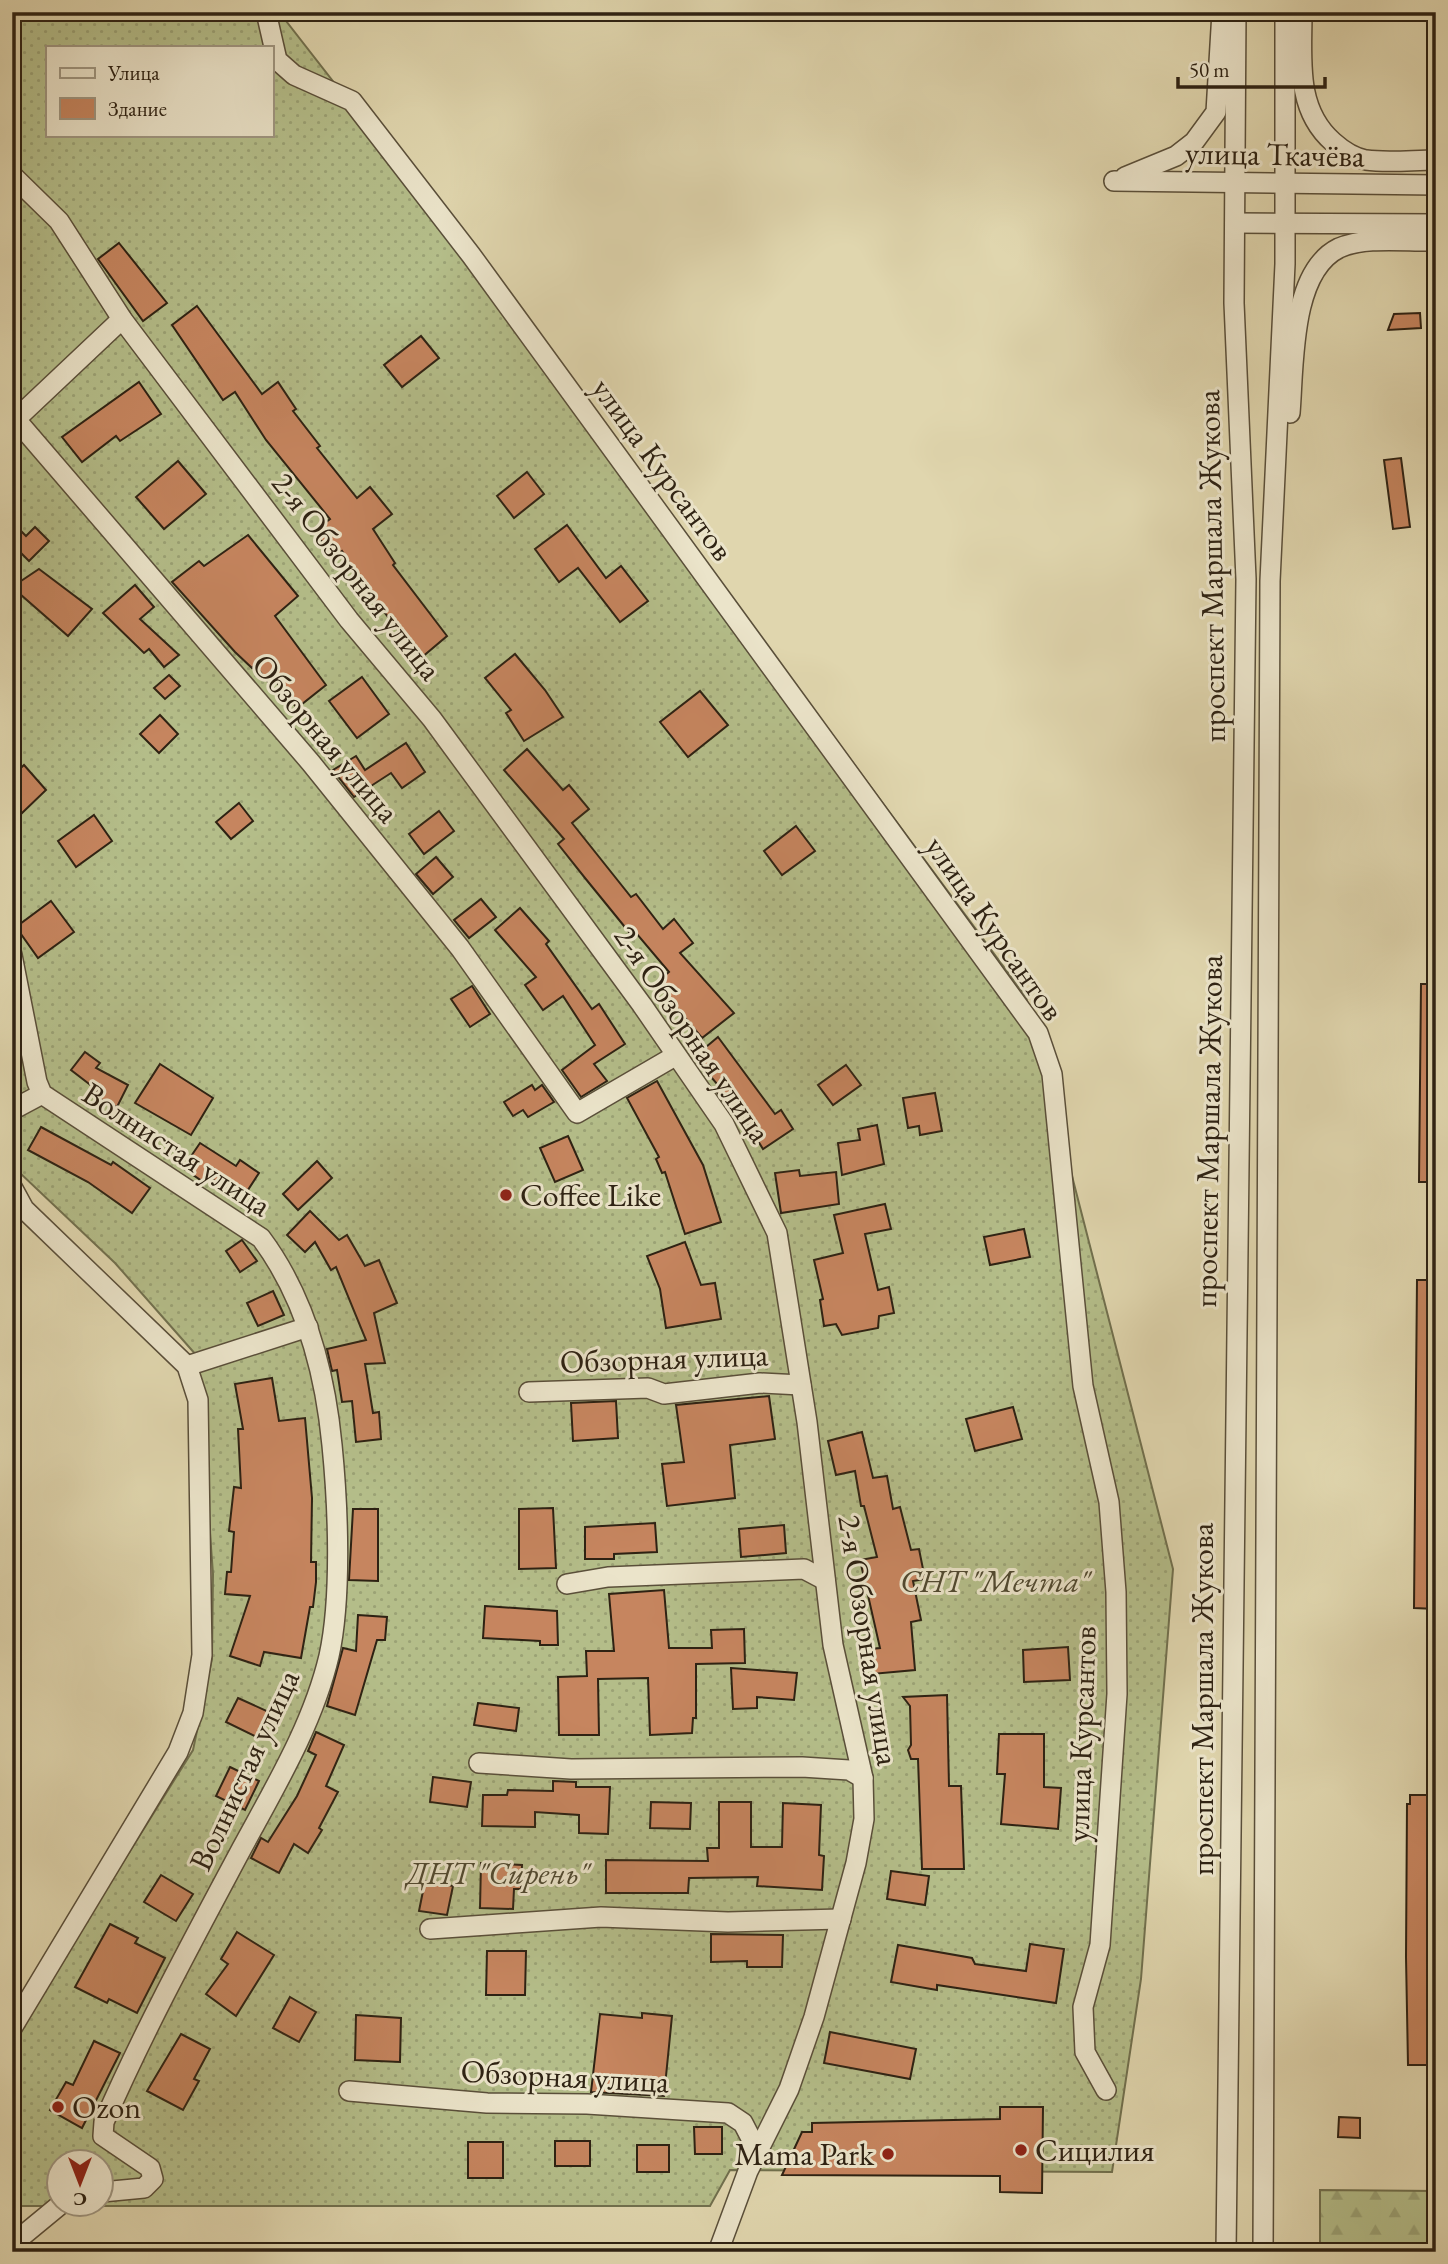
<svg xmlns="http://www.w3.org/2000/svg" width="1448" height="2264" font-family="'EB Garamond',serif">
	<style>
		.forest { fill: url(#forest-firs); stroke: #71704e; stroke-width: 2 }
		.garden { fill: url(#garden-dots); stroke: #71704e; stroke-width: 2; fill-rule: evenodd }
		.building { fill: #c6855f; stroke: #2e2213; stroke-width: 2 }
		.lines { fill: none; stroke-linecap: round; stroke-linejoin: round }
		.minor-casing { stroke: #5a4f3a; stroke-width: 22 }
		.minor { stroke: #ebe4ca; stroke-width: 19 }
		.poi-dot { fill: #8f2418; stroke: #ebe4ca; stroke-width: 2.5 }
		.labels { text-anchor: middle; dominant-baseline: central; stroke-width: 6; stroke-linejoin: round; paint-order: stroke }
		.street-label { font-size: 32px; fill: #2e2213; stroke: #ebe4ca }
		.poi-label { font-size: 32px; fill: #2e2213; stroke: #ebe4ca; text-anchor: start }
		.park-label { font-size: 32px; font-style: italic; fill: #504930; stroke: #ebe4ca }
	</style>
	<defs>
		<pattern id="forest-firs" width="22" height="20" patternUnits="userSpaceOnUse" patternTransform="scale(1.75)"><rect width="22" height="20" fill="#b4bd89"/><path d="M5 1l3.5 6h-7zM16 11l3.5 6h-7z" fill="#9ba275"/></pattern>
		<pattern id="garden-dots" width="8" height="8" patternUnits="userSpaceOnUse" patternTransform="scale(1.75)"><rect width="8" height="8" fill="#b4bd89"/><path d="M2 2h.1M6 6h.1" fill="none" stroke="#9ba275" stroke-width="1.8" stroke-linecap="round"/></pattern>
	</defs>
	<rect width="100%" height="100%" fill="#e0d6ae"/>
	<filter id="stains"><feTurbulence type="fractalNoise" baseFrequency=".00286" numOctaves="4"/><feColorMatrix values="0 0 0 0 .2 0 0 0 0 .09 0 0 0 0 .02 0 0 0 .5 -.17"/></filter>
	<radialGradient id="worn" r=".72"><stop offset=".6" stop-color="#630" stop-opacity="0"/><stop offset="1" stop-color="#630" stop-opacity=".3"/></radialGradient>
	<path class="forest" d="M1320 2190 1436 2191V2252H1320Z"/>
	<path class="garden" d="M12 12H279L646 483 1026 997 1173 1569 1141 1979 1112 2172 730 2170 710 2206H12V2040L193 1750 212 1659 213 1574 197 1356 115 1263 21 1174 12 1152ZM47 47H271V135H47ZM60 2162H102V2204H60Z"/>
	<g class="building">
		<path d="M119 243 167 303 143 321 98 259Z"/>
		<path d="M197 306 262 394 278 382 296 409 293 411 320 446 317 448 357 498 370 487 392 514 373 529 395 563 393 565 447 636 421 658 368 592 342 551 334 557 314 531 330 519 266 440 235 392 223 400 172 325Z"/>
		<path d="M1420 313 1421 328 1388 330 1394 314Z"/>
		<path d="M421 336 439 358 402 387 384 365Z"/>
		<path d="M139 382 161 414 120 441 116 436 82 462 62 437Z"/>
		<path d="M1401 458 1410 527 1393 529 1384 460Z"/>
		<path d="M178 461 206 494 164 529 136 497Z"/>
		<path d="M527 472 544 494 514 518 497 496Z"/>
		<path d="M12 522 26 536 35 527 49 541 29 561 12 544Z"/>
		<path d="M567 525 606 578 621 566 648 601 620 622 578 568 559 582 535 549Z"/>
		<path d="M248 535 298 596 275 616 326 685 297 708 273 678 268 682 255 665 252 668 235 652 172 582 199 561 204 566Z"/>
		<path d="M39 569 92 609 68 636 12 587Z"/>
		<path d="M135 585 154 607 140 619 179 655 164 667 149 649 144 653 103 613Z"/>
		<path d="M515 654 545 690 563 717 524 741 506 713 511 710 485 678Z"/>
		<path d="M169 675 180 686 165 699 154 688Z"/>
		<path d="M362 677 389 714 357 738 329 701Z"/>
		<path d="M700 691 728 725 688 757 660 722Z"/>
		<path d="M160 715 178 734 159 753 140 734Z"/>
		<path d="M406 743 425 772 402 788 391 773 354 797 333 770 356 756 365 770Z"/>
		<path d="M527 749 563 790 569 785 589 809 572 823 631 897 636 894 663 929 674 919 693 943 680 953 734 1013 702 1038 656 983 669 972 637 934 633 937 585 878 558 844 564 839 504 770Z"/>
		<path d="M24 765 46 790 21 814 12 804V776Z"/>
		<path d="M239 803 253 821 231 839 216 822Z"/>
		<path d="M439 811 454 831 424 854 409 834Z"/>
		<path d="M94 815 112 841 76 867 58 841Z"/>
		<path d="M796 826 815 851 782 875 764 851Z"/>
		<path d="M436 857 453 877 433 894 416 874Z"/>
		<path d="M481 899 496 917 469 938 454 920Z"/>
		<path d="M51 901 74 932 38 958 16 927Z"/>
		<path d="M520 908 549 941 546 944 592 1009 599 1004 625 1044 594 1064 607 1081 581 1097 562 1070 595 1045 563 996 543 1010 525 985 536 977 495 930Z"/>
		<path d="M1421 984H1436V1182H1419Z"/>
		<path d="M472 986 490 1014 470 1027 451 999Z"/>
		<path d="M718 1037 775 1114 781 1110 793 1129 763 1149 739 1110 732 1114 714 1088 718 1085 694 1057Z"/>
		<path d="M85 1052 100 1063 96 1068 128 1085 117 1107 94 1096 97 1090 71 1070Z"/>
		<path d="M160 1064 213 1098 191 1135 135 1103Z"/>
		<path d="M846 1065 861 1085 833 1105 818 1085Z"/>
		<path d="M657 1081 703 1165 721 1222 685 1234 665 1172 662 1173 656 1159 659 1157 627 1098Z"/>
		<path d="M532 1085 535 1090 542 1085 554 1102 528 1117 523 1110 513 1116 504 1102Z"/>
		<path d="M935 1093 942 1131 920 1135 919 1126 908 1128 903 1098Z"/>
		<path d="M877 1125 884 1164 842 1175 838 1143 860 1140 858 1129Z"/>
		<path d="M41 1127 111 1165 113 1162 150 1188 132 1213 88 1182 28 1150Z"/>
		<path d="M568 1136 583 1170 555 1182 540 1148Z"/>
		<path d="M200 1143 236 1166 240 1160 259 1173 242 1199 206 1175 202 1181 183 1168Z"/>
		<path d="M317 1161 332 1178 298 1210 283 1194Z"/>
		<path d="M799 1170 800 1176 836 1172 839 1204 781 1213 775 1173Z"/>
		<path d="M885 1204 891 1229 865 1234 878 1290 889 1287 894 1313 879 1316 878 1328 842 1335 836 1324 824 1326 820 1300 823 1299 814 1260 843 1253 834 1215Z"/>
		<path d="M310 1211 339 1240 347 1235 365 1266 379 1260 397 1303 374 1313 385 1363 365 1364 373 1413 379 1412 381 1439 356 1442 352 1401 342 1402 337 1370 332 1371 327 1349 366 1340 336 1267 331 1270 315 1242 305 1252 287 1235Z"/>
		<path d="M1024 1229 1030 1257 990 1265 984 1237Z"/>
		<path d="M242 1240 257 1261 240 1272 226 1251Z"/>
		<path d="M685 1242 701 1285 715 1283 721 1319 666 1328 660 1289 647 1256Z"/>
		<path d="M1417 1280H1436V1609L1414 1608Z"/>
		<path d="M273 1291 284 1315 258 1326 247 1303Z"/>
		<path d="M272 1378 279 1421 305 1418 312 1498 311 1562H316V1582L313 1607H310L301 1658 264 1652 260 1666 230 1656 250 1596 225 1594 227 1572H231L234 1532 229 1531 234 1487 241 1488 238 1429H243L235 1384Z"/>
		<path d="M769 1396 775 1439 730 1445 735 1498 667 1506 662 1464 684 1462 676 1405Z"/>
		<path d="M616 1401 618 1438 573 1441 571 1403Z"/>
		<path d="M1013 1407 1022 1439 975 1451 966 1419Z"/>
		<path d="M862 1432 873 1478 887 1476 893 1509 900 1507 911 1550 919 1549 925 1579 913 1581 921 1620 911 1622 915 1670 872 1674 870 1649 880 1648 860 1560 877 1557 864 1506H861L855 1471 836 1475 828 1441Z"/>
		<path d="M553 1508 556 1568 519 1569V1509Z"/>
		<path d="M353 1509H378V1581L349 1580Z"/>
		<path d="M655 1523 657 1552 614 1554V1559H585V1527Z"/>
		<path d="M784 1525 786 1553 741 1557 739 1529Z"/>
		<path d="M664 1590 669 1648H712L711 1630 744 1629 745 1663 696 1664V1718H693L692 1733 650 1735 648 1678 598 1679 599 1735H559L558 1677 587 1676 586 1651H614L609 1594Z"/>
		<path d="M485 1606 557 1611 558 1645H540V1641L483 1638Z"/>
		<path d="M358 1615 387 1617 385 1640H377L355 1715 327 1706 343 1648 356 1651Z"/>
		<path d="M1068 1647 1070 1680 1024 1682 1023 1650Z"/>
		<path d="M731 1668 797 1673 794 1700 757 1697V1708L733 1709Z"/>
		<path d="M947 1695 949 1786H961L964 1869H922L918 1759H911L908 1750 911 1745 910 1706 903 1697Z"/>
		<path d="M238 1698 271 1713 259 1738 226 1722Z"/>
		<path d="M478 1703 519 1708 516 1731 474 1725Z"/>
		<path d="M316 1732 344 1745 326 1786 338 1792 319 1828 322 1830 308 1853 294 1844 279 1873 251 1858 261 1838 268 1842 297 1796 316 1755 308 1751Z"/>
		<path d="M999 1734H1044V1787L1061 1788 1058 1829 1001 1824 1005 1774H997Z"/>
		<path d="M230 1767 259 1781 245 1810 216 1796Z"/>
		<path d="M433 1777 471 1782 467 1807 430 1802Z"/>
		<path d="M553 1781 576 1782V1787H610L608 1834 579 1833V1815L535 1812V1827L482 1826 483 1795H507L508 1790 553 1791Z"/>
		<path d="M1410 1795H1436V2065H1408L1406 1957 1407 1804H1410Z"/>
		<path d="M651 1802 691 1803 690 1829 650 1828Z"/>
		<path d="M719 1802H751V1847H782L783 1803 821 1805 819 1855 824 1856 822 1890 757 1886 758 1877 689 1878 688 1893H606V1860L708 1861 707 1848H719Z"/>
		<path d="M481 1863 522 1865 521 1889H514L513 1909 480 1908Z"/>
		<path d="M891 1871 929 1876 925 1905 887 1899Z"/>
		<path d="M161 1875 193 1894 176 1921 144 1902Z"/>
		<path d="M425 1881 453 1886 447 1915 419 1911Z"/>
		<path d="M110 1924 138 1938 135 1943 165 1958 137 2013 109 1999 107 2003 75 1987Z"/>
		<path d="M237 1932 274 1955 236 2016 206 1994 228 1964 221 1959Z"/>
		<path d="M711 1934 783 1935 782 1967H747V1961L711 1962Z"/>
		<path d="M1030 1944 1064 1949 1056 2003 937 1985V1990L891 1982 898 1945 972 1958 975 1964 1026 1971Z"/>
		<path d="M487 1951H526L525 1995H486Z"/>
		<path d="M290 1997 316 2012 299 2042 273 2028Z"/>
		<path d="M642 2013 672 2016 664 2096 591 2092 600 2014 642 2018Z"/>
		<path d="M356 2015 401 2018 400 2062 355 2060Z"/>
		<path d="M830 2032 916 2049 910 2079 824 2063Z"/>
		<path d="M181 2034 210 2049 194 2079 199 2081 183 2110 147 2091Z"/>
		<path d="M94 2041 120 2053 82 2128 50 2110 66 2082 73 2085Z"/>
		<path d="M1000 2107H1043L1042 2193 1000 2192V2176L782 2175 802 2132H812V2123L1000 2119Z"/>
		<path d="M1339 2117 1360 2118V2138L1338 2137Z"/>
		<path d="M694 2127H722V2154H695Z"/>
		<rect x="555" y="2141" width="35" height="25"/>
		<rect x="468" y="2142" width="35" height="36"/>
		<rect x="637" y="2145" width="32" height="27"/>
	</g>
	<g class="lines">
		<defs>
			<g id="minor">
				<path d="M266 12 277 60 294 75 352 101 471 255 1038 1033 1052 1074 1083 1386 1109 1502 1116 1592 1117 1694 1100 1945 1083 2007 1085 2052 1106 2090"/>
				<path d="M1302 12C1302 59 1295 109 1333 142 1342 150 1354 158 1366 160 1388 163 1413 160 1436 160"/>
				<path d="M12 175 59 221 122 319 349 620 432 719 642 1005 724 1124 777 1233 807 1422 833 1645 863 1778 864 1819 856 1863 814 2017 789 2089 748 2171 718 2252"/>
				<path d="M1125 177 1176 156 1194 142 1216 112 1222 12"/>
				<path d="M1114 181 1436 185"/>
				<path d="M1235 223 1436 224"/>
				<path d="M1290 413C1294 367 1290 272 1339 248 1366 236 1406 242 1436 241"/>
				<path d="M12 415 311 763 460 948 577 1113 675 1056"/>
				<path d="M16 419 122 319"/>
				<path d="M12 955 37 1082 42 1094 261 1238C305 1297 325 1372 332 1445 338 1505 342 1597 329 1656 313 1724 275 1787 242 1848 194 1938 145 2028 104 2122L103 2136 150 2168 153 2179 144 2188 102 2192"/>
				<path d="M12 1110 42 1094"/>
				<path d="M12 1187 24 1209 187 1366 198 1400 202 1655 193 1713 178 1752 12 2028"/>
				<path d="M187 1366 308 1327"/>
				<path d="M529 1392 648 1388 664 1394 760 1383 801 1385"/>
				<path d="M567 1584 608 1577 804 1569 825 1580"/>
				<path d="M479 1763 571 1769 802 1767 849 1770 863 1778"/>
				<path d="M430 1929 601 1917 728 1922 841 1919"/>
				<path d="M349 2091 487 2103 587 2104 728 2113 743 2123 758 2152"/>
				<path d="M21 2237 61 2204"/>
				<path d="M1226 2252 1246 579 1234 303 1236 12"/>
				<path d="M1263 2252 1270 581 1285 264V12"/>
			</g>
		</defs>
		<use href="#minor" class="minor-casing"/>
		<use href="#minor" class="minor"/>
	</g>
	<g class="poi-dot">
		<circle cx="506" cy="1195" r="7"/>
		<circle cx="58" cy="2107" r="7"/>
		<circle cx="1021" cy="2150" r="7"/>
		<circle cx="888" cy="2154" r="7"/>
	</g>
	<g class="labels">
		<g class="street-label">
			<text transform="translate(1275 154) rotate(1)">улица Ткачёва</text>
			<text transform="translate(663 469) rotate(54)">улица Курсантов</text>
			<text transform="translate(1211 566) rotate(-91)">проспект Маршала Жукова</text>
			<text transform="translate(357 576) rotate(52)">2-я Обзорная улица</text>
			<text transform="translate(326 738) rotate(50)">Обзорная улица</text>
			<text transform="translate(995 928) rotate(55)">улица Курсантов</text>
			<text transform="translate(693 1034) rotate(56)">2-я Обзорная улица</text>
			<text transform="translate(1208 1131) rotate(-89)">проспект Маршала Жукова</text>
			<text transform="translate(177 1149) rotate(33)">Волнистая улица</text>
			<text transform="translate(664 1358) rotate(-2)">Обзорная улица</text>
			<text transform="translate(869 1640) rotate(81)">2-я Обзорная улица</text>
			<text transform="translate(1202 1699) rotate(-90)">проспект Маршала Жукова</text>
			<text transform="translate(1081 1734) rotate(-88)">улица Курсантов</text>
			<text transform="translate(244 1770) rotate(-65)">Волнистая улица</text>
			<text transform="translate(565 2076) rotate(3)">Обзорная улица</text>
		</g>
		<g class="poi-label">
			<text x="520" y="1195">Coffee Like</text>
			<text x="72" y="2107">Ozon</text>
			<text x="1035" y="2150">Сицилия</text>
			<text x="874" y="2154" text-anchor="end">Mama Park</text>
		</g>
		<g class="park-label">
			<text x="995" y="1581">СНТ "Мечта"</text>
			<text x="498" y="1873">ДНТ "Сирень"</text>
		</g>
	</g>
	<rect width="1448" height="2264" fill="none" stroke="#e0d6ae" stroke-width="42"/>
	<rect x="14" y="14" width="1420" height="2236" fill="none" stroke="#2e2213" stroke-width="3.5"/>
	<rect x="21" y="21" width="1406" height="2222" fill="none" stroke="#2e2213" stroke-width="2"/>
	<rect x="46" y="46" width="228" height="91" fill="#ebe4ca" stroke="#9f9681" stroke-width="2"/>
	<rect x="60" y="68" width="35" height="10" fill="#ebe4ca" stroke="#9f9681" stroke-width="2"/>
	<text x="108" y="80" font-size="21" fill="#2e2213">Улица</text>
	<rect x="60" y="98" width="35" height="21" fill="#c6855f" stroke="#9f9681" stroke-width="2"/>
	<text x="108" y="116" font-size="21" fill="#2e2213">Здание</text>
	<g transform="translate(80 2183) rotate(180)"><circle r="33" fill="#ebe4ca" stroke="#9f9681" stroke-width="2"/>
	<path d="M0-5L12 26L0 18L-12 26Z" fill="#8f2418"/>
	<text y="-10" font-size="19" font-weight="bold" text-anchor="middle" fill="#2e2213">С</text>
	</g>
	<path d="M1178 77v10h147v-10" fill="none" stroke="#2e2213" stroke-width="3.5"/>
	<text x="1189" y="77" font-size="21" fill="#2e2213" stroke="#ebe4ca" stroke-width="5" paint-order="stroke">50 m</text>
	<rect width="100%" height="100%" filter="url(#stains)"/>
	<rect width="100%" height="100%" fill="url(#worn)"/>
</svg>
